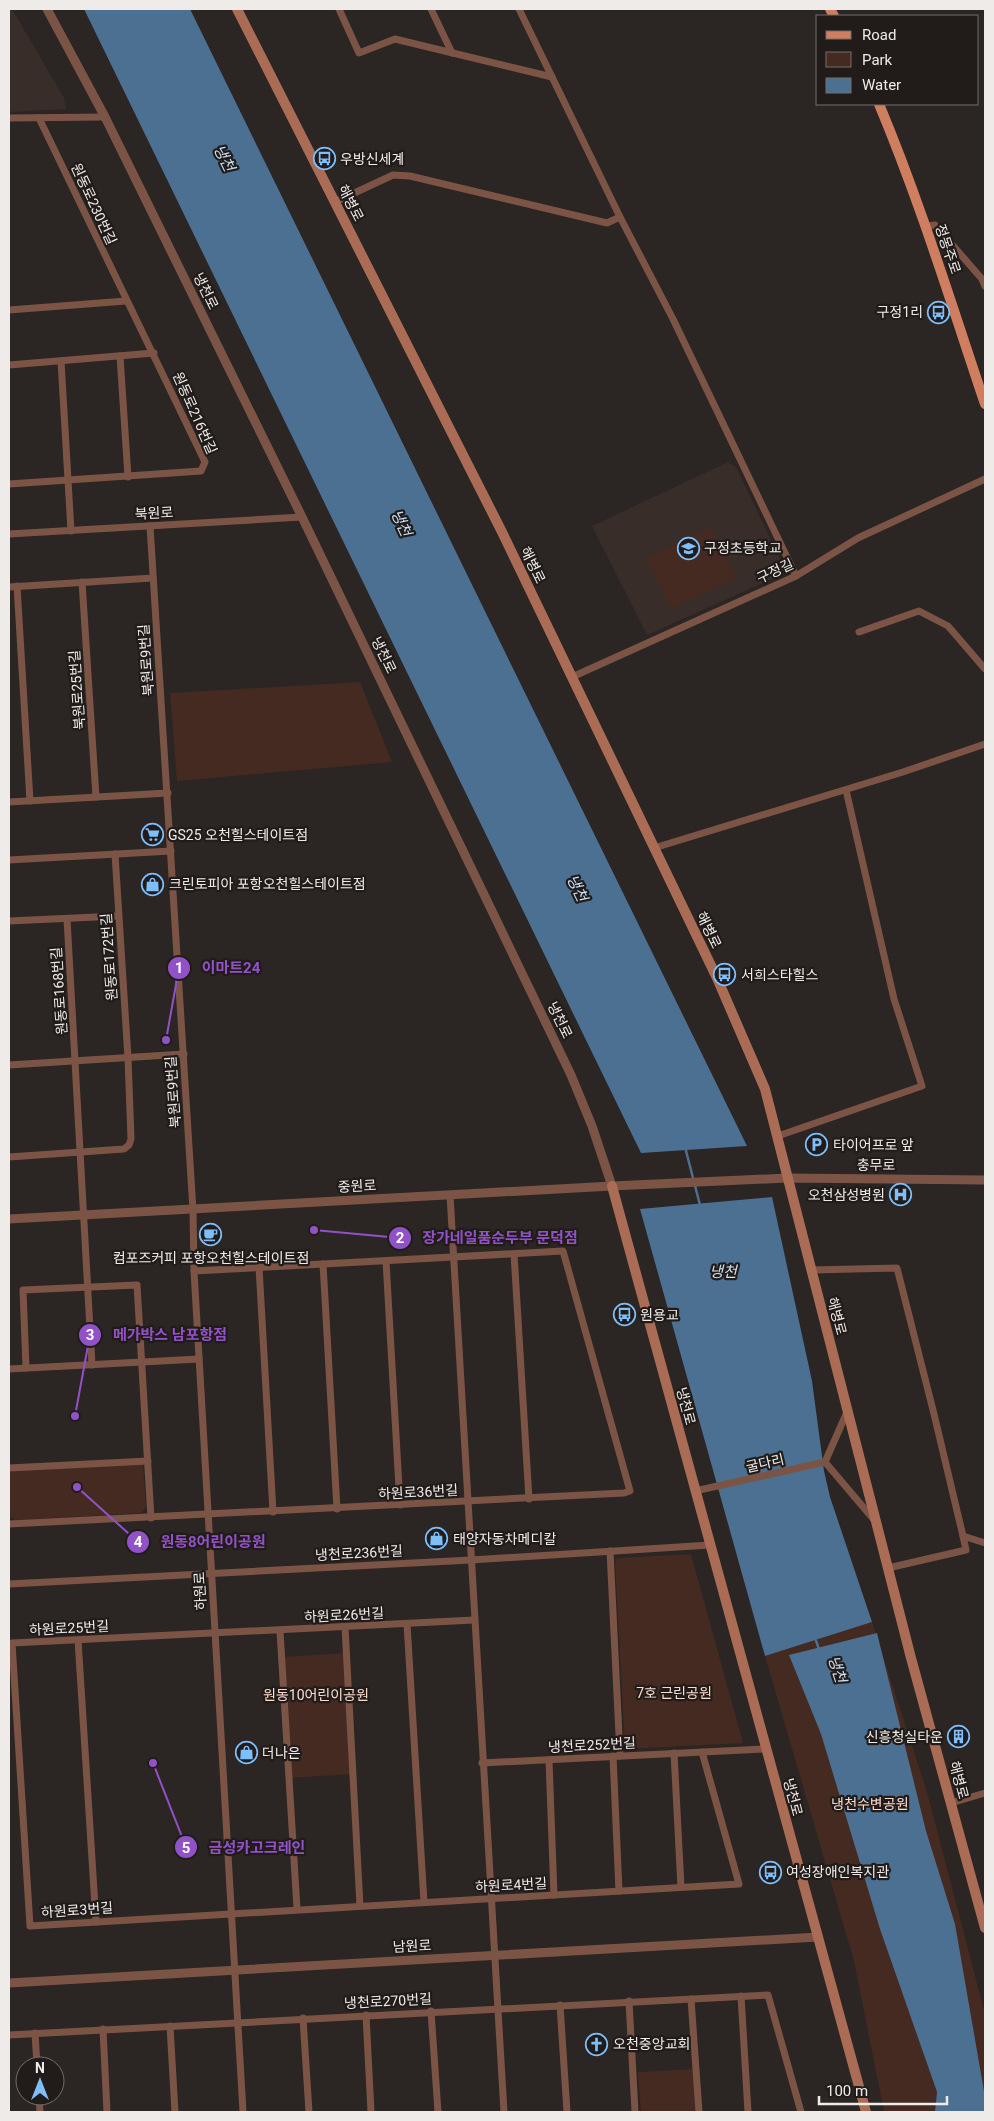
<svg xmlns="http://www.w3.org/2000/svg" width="994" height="2121" font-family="Roboto,'Noto Sans KR',sans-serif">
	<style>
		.built { fill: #392d29 }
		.green { fill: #442a21 }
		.water { fill: #4b7092 }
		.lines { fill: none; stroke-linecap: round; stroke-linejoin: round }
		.stream { stroke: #4b7092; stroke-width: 2.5 }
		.minor { stroke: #7b5445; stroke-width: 7 }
		.tertiary { stroke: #7b5445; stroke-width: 9 }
		.secondary { stroke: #aa6c54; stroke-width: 10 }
		.primary { stroke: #cf7e60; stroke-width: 10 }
		.labels { text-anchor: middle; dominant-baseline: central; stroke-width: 4.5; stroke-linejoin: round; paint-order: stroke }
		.poi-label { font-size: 14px; fill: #eeebe9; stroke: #211c1a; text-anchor: start }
		.street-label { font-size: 14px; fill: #eeebe9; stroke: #211c1a }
		.park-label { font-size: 14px; fill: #fcdbcf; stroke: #211c1a }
		.water-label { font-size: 15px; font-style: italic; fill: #cae1f7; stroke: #211c1a }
		.leader { fill: none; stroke: #9252c7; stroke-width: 2 }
		.callout-dot { fill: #9252c7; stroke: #211c1a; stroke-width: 2 }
		.mark-label { font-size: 15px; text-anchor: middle; font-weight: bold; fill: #fff }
		.callout-label { font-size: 15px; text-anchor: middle; font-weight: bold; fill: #9252c7; stroke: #211c1a; stroke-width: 4.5; stroke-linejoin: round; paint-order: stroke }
	</style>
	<rect width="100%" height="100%" fill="#2b2523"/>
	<g class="built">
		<path d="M9 9H12L64 98 66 109 9 112Z"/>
		<path d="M728 462 736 467 785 569 781 575 647 635 592 526Z"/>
	</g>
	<g class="green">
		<path d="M711 527 736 578 671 609 646 558Z"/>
		<path d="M360 682 392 762 177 781 170 693Z"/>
		<path d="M143 1463 146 1507 141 1513 15 1520 9 1516V1470Z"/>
		<path d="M691 1554 743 1743 625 1749 615 1562 617 1558Z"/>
		<path d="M872 1622 927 1792 985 2014V2112H884L854 1961 765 1656Z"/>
		<path d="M346 1653 353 1774 289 1778 282 1657Z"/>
		<path d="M693 2069 696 2112H641L638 2072Z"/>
	</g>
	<g class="water">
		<path d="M84 9H190L747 1146 641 1153Z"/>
		<path d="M772 1197 812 1381 824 1471 830 1497 872 1622 765 1656 640 1209Z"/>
		<path d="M877 1633 926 1831 955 1924 985 2097V2112H935L937 2092 880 1929 821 1734 789 1655Z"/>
	</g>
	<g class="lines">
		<g class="stream">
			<path d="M685 1147 700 1205"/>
			<path d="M815 1638 819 1649"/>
		</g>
		<g class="minor">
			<path d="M339 9 359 53 395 39 552 77"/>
			<path d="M431 9 452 53"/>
			<path d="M519 9 620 217 673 319 796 576"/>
			<path d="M9 118 105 117"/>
			<path d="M39 118 205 462 201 471 68 480 71 531"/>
			<path d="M335 202 393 175 410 176 607 223 620 217"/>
			<path d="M926 226 935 225 982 279 985 286"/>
			<path d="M9 310 126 301"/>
			<path d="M120 356 128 477"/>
			<path d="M9 365 154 353"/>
			<path d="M9 484 68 480 61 361"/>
			<path d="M150 526 193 1210 194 1271 243 2112"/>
			<path d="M9 534 302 517"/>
			<path d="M82 582 96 797"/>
			<path d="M17 586 30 801"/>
			<path d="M9 587 153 578"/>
			<path d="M859 632 919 611 948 626 985 669"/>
			<path d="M572 677 796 576 858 538 985 479"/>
			<path d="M9 802 168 793"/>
			<path d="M654 848 903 772 985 744"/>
			<path d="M9 860 171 851"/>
			<path d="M67 919 92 1365"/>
			<path d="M9 921 118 916"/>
			<path d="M9 1065 184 1054"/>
			<path d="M778 1136 922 1086 894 999 846 790"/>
			<path d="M9 1157 124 1149 129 1145 131 1139 128 1058 115 854"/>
			<path d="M450 1195 504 2112"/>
			<path d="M514 1254 529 1499"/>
			<path d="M386 1261 400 1505"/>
			<path d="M323 1264 337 1509"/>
			<path d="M259 1267 273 1512"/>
			<path d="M811 1270 897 1268 934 1414 963 1536 985 1543"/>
			<path d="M26 1368 23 1290 137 1285 151 1518"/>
			<path d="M9 1369 199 1359"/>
			<path d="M825 1462 875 1521"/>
			<path d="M825 1462 847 1412"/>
			<path d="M9 1468 148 1461"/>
			<path d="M695 1491 825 1462"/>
			<path d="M9 1524 624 1493 630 1491 563 1251 194 1271"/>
			<path d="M610 1551 620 1756"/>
			<path d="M888 1568 966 1550 963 1536"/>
			<path d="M9 1584 471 1560 710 1545"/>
			<path d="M474 1620 12 1643 30 1926 739 1884 702 1752"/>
			<path d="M407 1624 424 1902"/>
			<path d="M345 1627 360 1906"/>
			<path d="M280 1631 297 1909"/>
			<path d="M78 1640 96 1922"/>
			<path d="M674 1753 681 1887"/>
			<path d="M613 1756 619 1891"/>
			<path d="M549 1760 554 1895"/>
			<path d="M482 1763 766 1749"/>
			<path d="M951 1803 985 1793"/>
			<path d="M741 1996 748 2112"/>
			<path d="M691 1999 699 2112"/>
			<path d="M629 2001 635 2112"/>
			<path d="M560 2005 567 2112"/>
			<path d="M431 2011 438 2112"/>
			<path d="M366 2015 371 2112"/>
			<path d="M303 2018 309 2112"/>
			<path d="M170 2026 175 2112"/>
			<path d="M103 2029 107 2112"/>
			<path d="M35 2033 37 2066"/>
			<path d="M9 2035 768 1995 801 2112"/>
			<path d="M39 2096 40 2112"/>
		</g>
		<g class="tertiary">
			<path d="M47 9 105 117 302 517 571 1075 592 1126 612 1186"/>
			<path d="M9 1219 612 1186 787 1178 985 1180"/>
			<path d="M9 1983 818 1937"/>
		</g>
		<g class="secondary">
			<path d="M237 9 502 532 717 978 765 1089 911 1658 985 1928"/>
			<path d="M612 1186 866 2112"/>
		</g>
		<g class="primary">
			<path d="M830 9 834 16"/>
			<path d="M879 104C920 202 951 303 985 404"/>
		</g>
	</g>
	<defs>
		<symbol id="bus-ring" viewBox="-11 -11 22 22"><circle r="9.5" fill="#211c1a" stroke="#7ebef9" stroke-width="1.5"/><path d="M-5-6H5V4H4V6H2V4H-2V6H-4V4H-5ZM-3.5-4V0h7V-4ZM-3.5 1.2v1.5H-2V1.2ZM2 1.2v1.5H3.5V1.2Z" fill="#7ebef9"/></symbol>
		<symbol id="school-ring" viewBox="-11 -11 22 22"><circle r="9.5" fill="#211c1a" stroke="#7ebef9" stroke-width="1.5"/><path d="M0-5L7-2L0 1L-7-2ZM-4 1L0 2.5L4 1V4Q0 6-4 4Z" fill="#7ebef9"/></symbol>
		<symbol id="supermarket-ring" viewBox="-11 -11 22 22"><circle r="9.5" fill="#211c1a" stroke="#7ebef9" stroke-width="1.5"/><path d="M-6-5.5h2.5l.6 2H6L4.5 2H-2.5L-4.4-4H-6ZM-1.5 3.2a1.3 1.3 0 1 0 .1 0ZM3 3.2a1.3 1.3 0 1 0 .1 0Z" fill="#7ebef9"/></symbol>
		<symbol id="shop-ring" viewBox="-11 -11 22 22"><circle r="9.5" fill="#211c1a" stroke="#7ebef9" stroke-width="1.5"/><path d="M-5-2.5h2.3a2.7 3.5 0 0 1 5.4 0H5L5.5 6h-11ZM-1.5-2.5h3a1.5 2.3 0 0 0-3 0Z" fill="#7ebef9"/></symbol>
		<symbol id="parking-ring" viewBox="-11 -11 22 22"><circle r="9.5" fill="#211c1a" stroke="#7ebef9" stroke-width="1.5"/><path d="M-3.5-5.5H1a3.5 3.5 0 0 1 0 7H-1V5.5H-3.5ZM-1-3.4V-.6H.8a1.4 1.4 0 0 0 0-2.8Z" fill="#7ebef9"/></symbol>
		<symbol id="hospital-ring" viewBox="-11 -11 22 22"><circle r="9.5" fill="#211c1a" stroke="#7ebef9" stroke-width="1.5"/><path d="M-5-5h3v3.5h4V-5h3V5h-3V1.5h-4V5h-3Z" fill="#7ebef9"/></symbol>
		<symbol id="cafe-ring" viewBox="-11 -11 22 22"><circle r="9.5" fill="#211c1a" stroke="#7ebef9" stroke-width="1.5"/><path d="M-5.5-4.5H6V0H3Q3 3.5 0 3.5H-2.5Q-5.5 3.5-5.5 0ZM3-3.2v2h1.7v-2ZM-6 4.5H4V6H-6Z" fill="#7ebef9"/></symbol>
		<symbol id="building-ring" viewBox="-11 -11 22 22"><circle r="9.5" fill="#211c1a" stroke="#7ebef9" stroke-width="1.5"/><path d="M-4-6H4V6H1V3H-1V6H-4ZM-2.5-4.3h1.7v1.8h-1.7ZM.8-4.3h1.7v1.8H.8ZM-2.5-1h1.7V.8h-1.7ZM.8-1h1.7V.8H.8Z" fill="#7ebef9"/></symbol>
		<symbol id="church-ring" viewBox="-11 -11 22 22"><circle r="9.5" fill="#211c1a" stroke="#7ebef9" stroke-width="1.5"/><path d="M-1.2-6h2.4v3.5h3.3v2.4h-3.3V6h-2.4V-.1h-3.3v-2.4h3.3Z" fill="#7ebef9"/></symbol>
	</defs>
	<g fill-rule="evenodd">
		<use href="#bus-ring" x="312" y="146" width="25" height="25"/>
		<use href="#bus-ring" x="926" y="300" width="25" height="25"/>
		<use href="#school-ring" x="676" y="536" width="25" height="25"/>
		<use href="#supermarket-ring" x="140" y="822" width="25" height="25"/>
		<use href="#shop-ring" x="140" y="872" width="25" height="25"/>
		<use href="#bus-ring" x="712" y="962" width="25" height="25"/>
		<use href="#parking-ring" x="804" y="1132" width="25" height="25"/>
		<use href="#hospital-ring" x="888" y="1182" width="25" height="25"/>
		<use href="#cafe-ring" x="198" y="1222" width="25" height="25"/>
		<use href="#bus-ring" x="612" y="1302" width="25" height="25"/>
		<use href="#shop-ring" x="424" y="1526" width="25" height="25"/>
		<use href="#building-ring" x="946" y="1724" width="25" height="25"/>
		<use href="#shop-ring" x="234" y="1740" width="25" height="25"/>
		<use href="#bus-ring" x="758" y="1860" width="25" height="25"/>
		<use href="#church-ring" x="584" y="2032" width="25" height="25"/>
	</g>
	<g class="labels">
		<g class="poi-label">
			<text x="340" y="159">우방신세계</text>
			<text x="923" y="312" text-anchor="end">구정1리</text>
			<text x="704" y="548">구정초등학교</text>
			<text x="168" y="835">GS25 오천힐스테이트점</text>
			<text x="169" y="884">크린토피아 포항오천힐스테이트점</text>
			<text x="741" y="975">서희스타힐스</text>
			<text x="833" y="1145">타이어프로 앞</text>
			<text x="885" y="1195" text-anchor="end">오천삼성병원</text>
			<text x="211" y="1258" text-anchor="middle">컴포즈커피 포항오천힐스테이트점</text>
			<text x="640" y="1315">원용교</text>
			<text x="453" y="1539">태양자동차메디칼</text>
			<text x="943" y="1737" text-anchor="end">신흥청실타운</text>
			<text x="262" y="1753">더나은</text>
			<text x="786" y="1872">여성장애인복지관</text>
			<text x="613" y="2044">오천중앙교회</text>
		</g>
		<g class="street-label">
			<text transform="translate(351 203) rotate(63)">해병로</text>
			<text transform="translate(94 204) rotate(65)">원동로230번길</text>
			<text transform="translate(948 249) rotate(71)">정몽주로</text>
			<text transform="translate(206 291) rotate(64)">냉천로</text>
			<text transform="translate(195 413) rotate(66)">원동로216번길</text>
			<text transform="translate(154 513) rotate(-3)">북원로</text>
			<text transform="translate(533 565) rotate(64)">해병로</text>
			<text transform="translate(775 571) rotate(-25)">구정길</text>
			<text transform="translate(384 655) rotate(64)">냉천로</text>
			<text transform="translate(146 660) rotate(-94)">북원로9번길</text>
			<text transform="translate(77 690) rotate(-94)">북원로25번길</text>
			<text transform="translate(709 930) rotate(64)">해병로</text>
			<text transform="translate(109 957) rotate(-94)">원동로172번길</text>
			<text transform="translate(59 991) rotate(-94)">원동로168번길</text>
			<text transform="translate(560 1020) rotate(64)">냉천로</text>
			<text transform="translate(173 1092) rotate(-94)">북원로9번길</text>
			<text x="876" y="1165">충무로</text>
			<text transform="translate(357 1186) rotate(-3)">중원로</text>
			<text transform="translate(837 1316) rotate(75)">해병로</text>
			<text transform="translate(686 1406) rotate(75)">냉천로</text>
			<text transform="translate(765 1463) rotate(-13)">굴다리</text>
			<text transform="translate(418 1492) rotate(-3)">하원로36번길</text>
			<text transform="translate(359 1553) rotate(-3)">냉천로236번길</text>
			<text transform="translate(200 1591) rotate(-93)">하원로</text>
			<text transform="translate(344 1615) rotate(-3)">하원로26번길</text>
			<text transform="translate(69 1628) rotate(-3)">하원로25번길</text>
			<text transform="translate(592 1745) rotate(-3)">냉천로252번길</text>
			<text transform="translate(959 1780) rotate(75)">해병로</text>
			<text transform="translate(793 1797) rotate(75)">냉천로</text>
			<text transform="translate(511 1885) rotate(-3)">하원로4번길</text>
			<text transform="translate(77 1910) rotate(-4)">하원로3번길</text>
			<text transform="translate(412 1946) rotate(-3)">남원로</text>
			<text transform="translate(388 2001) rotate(-3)">냉천로270번길</text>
		</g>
		<g class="park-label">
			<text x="674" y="1693">7호 근린공원</text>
			<text x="316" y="1695">원동10어린이공원</text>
			<text x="870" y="1804">냉천수변공원</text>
		</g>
		<g class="water-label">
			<text transform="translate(224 158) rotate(63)">냉천</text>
			<text transform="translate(401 523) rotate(65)">냉천</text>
			<text transform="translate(577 888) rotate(64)">냉천</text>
			<text x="723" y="1272">냉천</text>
			<text transform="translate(837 1669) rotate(72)">냉천</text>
		</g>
	</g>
	<path class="leader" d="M166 1040L179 968M314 1230L400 1238M75 1416L90 1335M77 1487L138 1542M153 1763L186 1847"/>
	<g class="callout-dot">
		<circle cx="166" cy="1040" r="5"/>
		<circle cx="314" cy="1230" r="5"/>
		<circle cx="75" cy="1416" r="5"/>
		<circle cx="77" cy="1487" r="5"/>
		<circle cx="153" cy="1763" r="5"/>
		<circle cx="179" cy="968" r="12"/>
		<circle cx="400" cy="1238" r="12"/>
		<circle cx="90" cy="1335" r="12"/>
		<circle cx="138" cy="1542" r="12"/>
		<circle cx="186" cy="1847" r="12"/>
	</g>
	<g class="mark-label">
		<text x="179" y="973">1</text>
		<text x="400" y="1243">2</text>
		<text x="90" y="1340">3</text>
		<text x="138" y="1547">4</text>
		<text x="186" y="1853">5</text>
	</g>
	<g class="callout-label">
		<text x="231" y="973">이마트24</text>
		<text x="500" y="1243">장가네일품순두부 문덕점</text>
		<text x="170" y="1340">메가박스 남포항점</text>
		<text x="213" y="1547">원동8어린이공원</text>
		<text x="257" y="1853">금성카고크레인</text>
	</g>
	<rect width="994" height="2121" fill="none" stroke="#eeebe9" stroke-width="20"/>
	<rect x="816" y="15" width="162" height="90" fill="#211c1a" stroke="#736f6d"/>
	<rect x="826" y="31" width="25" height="8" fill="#cf7e60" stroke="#736f6d"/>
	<text x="862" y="40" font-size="15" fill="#eeebe9">Road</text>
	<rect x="826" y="52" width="25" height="15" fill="#442a21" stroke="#736f6d"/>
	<text x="862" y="65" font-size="15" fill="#eeebe9">Park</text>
	<rect x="826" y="78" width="25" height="15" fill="#4b7092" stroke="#736f6d"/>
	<text x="862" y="90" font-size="15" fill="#eeebe9">Water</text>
	<g transform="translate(40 2081)"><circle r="24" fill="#211c1a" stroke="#736f6d"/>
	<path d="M0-4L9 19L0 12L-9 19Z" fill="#7ebef9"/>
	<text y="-8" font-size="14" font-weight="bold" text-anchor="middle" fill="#eeebe9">N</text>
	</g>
	<path d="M819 2096v8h128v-8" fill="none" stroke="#eeebe9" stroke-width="2.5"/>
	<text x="826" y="2096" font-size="15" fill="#eeebe9" stroke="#211c1a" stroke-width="4" paint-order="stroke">100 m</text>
</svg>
